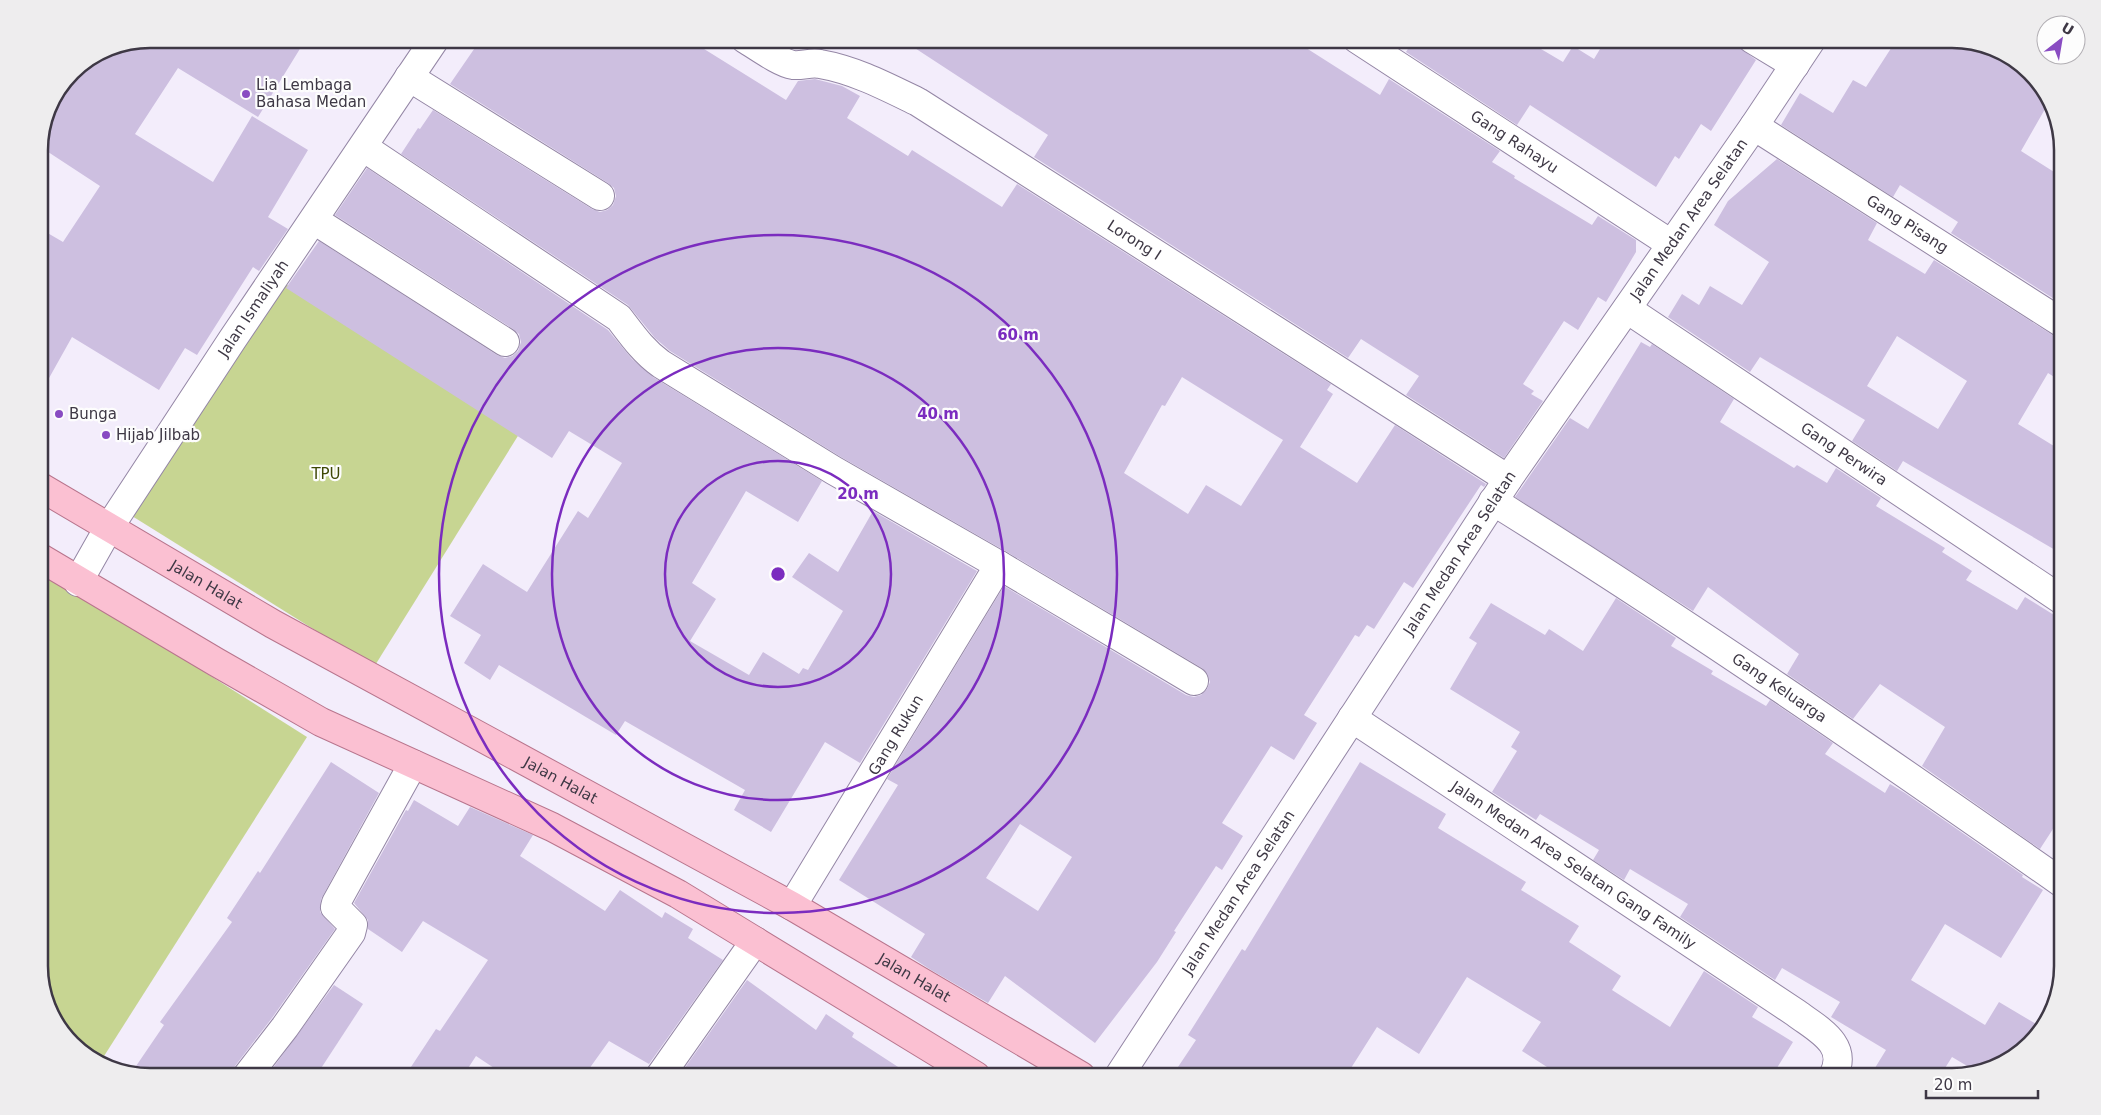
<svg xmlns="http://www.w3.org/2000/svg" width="2101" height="1115" font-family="'DejaVu Sans',sans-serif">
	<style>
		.green { fill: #c7d592 }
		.building { fill: #cdbfe0; fill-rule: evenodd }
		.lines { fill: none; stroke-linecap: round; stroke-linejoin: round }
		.minor-casing { stroke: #9486a5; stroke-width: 30 }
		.major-casing { stroke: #b8758d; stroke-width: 30 }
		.minor { stroke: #fff; stroke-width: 28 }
		.major { stroke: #fbc0d2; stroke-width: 28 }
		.ring { fill: none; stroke: #7b2cbf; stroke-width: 2.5 }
		.poi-dot { fill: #894cc2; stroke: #fdfdfd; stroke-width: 2 }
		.labels { text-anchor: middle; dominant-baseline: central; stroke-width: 4.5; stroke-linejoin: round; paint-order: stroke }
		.poi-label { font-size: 15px; fill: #3e3845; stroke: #fdfdfd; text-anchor: start }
		.street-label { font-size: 15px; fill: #3e3845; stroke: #fdfdfd }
		.park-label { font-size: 15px; fill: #3d4704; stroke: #fdfdfd }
		.rim { fill: none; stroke: #3e3845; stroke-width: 2.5 }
		.centre { fill: #7b2cbf; stroke: #fdfdfd; stroke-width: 2.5 }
		.ring-label { font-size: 15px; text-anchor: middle; font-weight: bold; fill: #7b2cbf; stroke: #fdfdfd; stroke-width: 4.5; stroke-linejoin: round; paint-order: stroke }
	</style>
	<rect width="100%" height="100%" fill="#f3edfb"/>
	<g class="green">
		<path d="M279 280 521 431 374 667 132 516Z"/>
		<path d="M39 567 307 737 99 1064 58 1027 39 973Z"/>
	</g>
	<g class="building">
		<path d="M150 39H306L258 117 178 68 135 134 213 182 252 116 308 150 268 217 288 229 259 271 253 267 197 355 185 348 159 390 72 337 39 396V228L63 242 100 186 39 146 50 101 71 71 107 47Z"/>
		<path d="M481 39H688L786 100 798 81 815 79 842 86 860 96 847 118 908 156 912 150 1002 207 1017 184 1331 384 1327 390 1333 394 1300 447 1357 483 1395 425 1486 484 1484 487 1481 485 1413 588 1404 582 1374 629 1367 625 1359 637 1355 635 1304 715 1317 723 1294 760 1271 746 1222 823 1243 836 1222 870 1216 866 1174 931 1176 932 1157 962 1095 1043 1005 976 988 1003 931 970 911 957 925 934 839 880 898 785 887 779 1004 586 1186 695 1194 697 1201 695 1207 689 1210 682 1207 673 1202 668 1007 552 841 457 670 351 655 338 628 305 401 154 418 128 420 129 433 110 592 209 600 212 607 210 613 205 616 196 614 188 608 183 450 84ZM1182 377 1283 440 1241 506 1206 485 1188 514 1124 473 1162 405 1165 406ZM1020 824 1072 857 1038 911 986 878Z"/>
		<path d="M901 39H1292L1380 95 1389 79 1500 151 1492 162 1515 176 1514 178 1592 225 1598 216 1636 240V252L1606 302 1598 297 1578 330 1564 321 1523 384 1534 391 1531 394 1543 401 1504 458 1406 395 1419 376 1361 339 1348 358 1034 157 1048 135Z"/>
		<path d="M1414 39H1524L1563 62 1573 46 1594 59 1606 39H1736L1739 47 1756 60 1711 131 1701 124 1679 159 1675 156 1656 187 1530 105 1517 125 1406 52Z"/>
		<path d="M1897 39H1952L2001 50 2044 88 2049 102 2021 151 2062 177V304L1951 233 1958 222 1900 185 1893 197 1781 125 1800 93 1833 113 1853 80 1866 87Z"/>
		<path d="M1777 159 1877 223 1868 240 1925 274 1934 260 2054 336 2062 338V382L2048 373 2018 424 2062 451V554L1903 461 1897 471 1852 441 1865 420 1760 357 1750 372 1668 317 1682 294 1699 305 1710 286 1742 305 1769 262 1714 225 1728 201ZM1897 336 1967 381 1938 429 1867 386Z"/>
		<path d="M367 168 608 330 632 359 653 377 822 481 798 522 746 491 692 583 716 599 690 641 749 675 763 652 799 674 803 668 808 670 843 611 792 577 809 553 838 572 873 511 977 571 860 763 825 742 771 832 734 810 745 790 625 721 616 735 499 665 490 680 464 663 481 635 450 616 483 564 527 592 578 511 588 518 622 463 569 431 552 458 286 288 319 241 497 355 505 358 512 356 518 351 521 342 519 334 513 329 335 215Z"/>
		<path d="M1641 342 1650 347 1652 344 1734 399 1720 422 1794 468 1797 465 1827 483 1836 468 1881 498 1876 506 1945 548 1942 552 1972 571 1966 580 2017 610 2025 597 2062 620V815L2040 849 1922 766 1945 727 1880 684 1853 719 1787 674 1799 654 1708 587 1693 611 1515 497 1570 418 1588 429Z"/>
		<path d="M1616 598 1676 638 1671 646 1713 671 1711 674 1766 706 1770 700 1833 743 1825 754 1885 793 1890 784 1905 793 2023 875 2022 877 2043 890 2001 958 1945 924 1911 980 1985 1025 1999 1002 2036 1024 2025 1042 2007 1061 1974 1070 1952 1057 1940 1076H1870L1886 1050 1831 1017 1840 1002 1782 968 1775 980 1680 917 1688 904 1630 869 1624 880 1593 860 1599 850 1540 814 1536 820 1492 792 1517 751 1511 747 1520 732 1450 689 1477 643 1469 638 1491 603 1545 635 1549 629 1583 651Z"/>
		<path d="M331 762 379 793 321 899 320 912 335 929 272 1018 235 1066 232 1076H150L132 1072 164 1025 160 1022 232 922 227 918 258 871 260 873Z"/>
		<path d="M1360 762 1446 814 1438 828 1526 882 1521 890 1579 926 1569 942 1621 976 1612 990 1670 1027 1704 971 1758 1007 1752 1017 1793 1042 1772 1076H1561L1522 1051 1541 1022 1467 977 1419 1054 1377 1027 1346 1076H1172L1196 1040 1188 1035 1242 949 1245 951Z"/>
		<path d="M414 800 458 826 470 807 533 835 520 856 605 911 620 890 662 918 665 912 693 929 688 938 723 960 649 1064 609 1041 584 1076H506L476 1056 463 1076H405L436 1029 440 1031 488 960 423 921 402 952 368 929V920L354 903 406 810 408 811Z"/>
		<path d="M747 980 816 1030 826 1014 854 1033 852 1037 912 1076H679Z"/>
		<path d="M334 985 363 1004 316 1076H267Z"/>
	</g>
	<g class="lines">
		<defs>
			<g id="minor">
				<path id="s1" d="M745 39C757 46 780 63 793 65 802 66 811 62 820 64 855 70 887 87 918 102L1508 479"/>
				<path id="s2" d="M1357 39 1671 244"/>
				<path d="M1752 39 1795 65"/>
				<path d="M409 77 600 196"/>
				<path id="s3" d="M1754 126 2062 323"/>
				<path d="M363 147 619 318C632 335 643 351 661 364L833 470 999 565 1194 681"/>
				<path d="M314 220 505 342"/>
				<path id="s4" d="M1627 309 2062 600"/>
				<path id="s5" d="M1493 501C1687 622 1875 752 2062 883"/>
				<path id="s6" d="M78 582 108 529 232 340 435 39"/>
				<path id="s7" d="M1352 718 1796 1013C1817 1029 1850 1044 1833 1076"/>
				<path id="s8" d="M792 906 999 565"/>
				<path d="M247 1076 285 1027 351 933 353 925 335 907 336 903 413 764"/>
				<path d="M660 1076 755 941"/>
				<path id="s9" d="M1119 1076 1508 479 1754 126 1812 39"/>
			</g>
			<g id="major">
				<path id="s10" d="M39 486 273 624 792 906 1081 1076"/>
				<path d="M39 557 216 662 321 722 552 827 678 894 976 1076"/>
			</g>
		</defs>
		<use href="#minor" class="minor-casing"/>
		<use href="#major" class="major-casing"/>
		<use href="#minor" class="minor"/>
		<use href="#major" class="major"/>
	</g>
	<g class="ring">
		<circle cx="778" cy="574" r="113"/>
		<circle cx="778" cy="574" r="226"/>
		<circle cx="778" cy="574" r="339"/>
	</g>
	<g class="poi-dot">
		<circle cx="246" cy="94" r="5"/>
		<circle cx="59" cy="414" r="5"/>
		<circle cx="106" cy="435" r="5"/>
	</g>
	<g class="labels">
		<g class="poi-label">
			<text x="256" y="85">Lia Lembaga<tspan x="256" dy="17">Bahasa Medan</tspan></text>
			<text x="69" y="414">Bunga</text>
			<text x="116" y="435">Hijab Jilbab</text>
		</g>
		<g class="street-label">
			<text stroke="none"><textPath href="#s2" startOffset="188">Gang Rahayu</textPath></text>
			<text stroke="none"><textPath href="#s9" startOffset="1029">Jalan Medan Area Selatan</textPath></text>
			<text stroke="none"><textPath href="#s3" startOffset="182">Gang Pisang</textPath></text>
			<text stroke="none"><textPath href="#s1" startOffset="444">Lorong I</textPath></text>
			<text stroke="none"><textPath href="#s6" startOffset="325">Jalan Ismaliyah</textPath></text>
			<text stroke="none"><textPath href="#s4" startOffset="261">Gang Perwira</textPath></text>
			<text stroke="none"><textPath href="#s9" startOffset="624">Jalan Medan Area Selatan</textPath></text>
			<text stroke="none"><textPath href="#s10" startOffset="194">Jalan Halat</textPath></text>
			<text stroke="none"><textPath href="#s5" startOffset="342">Gang Keluarga</textPath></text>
			<text stroke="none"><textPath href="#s8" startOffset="200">Gang Rukun</textPath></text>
			<text stroke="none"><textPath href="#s10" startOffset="599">Jalan Halat</textPath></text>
			<text stroke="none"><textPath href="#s7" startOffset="266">Jalan Medan Area Selatan Gang Family</textPath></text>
			<text stroke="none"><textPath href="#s9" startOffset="219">Jalan Medan Area Selatan</textPath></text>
			<text stroke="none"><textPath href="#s10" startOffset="1004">Jalan Halat</textPath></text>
		</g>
		<g class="park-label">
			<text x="326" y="474">TPU</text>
		</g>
	</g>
	<path d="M0 0H2101V1115H0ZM150 48H1952A102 102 0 0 1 2054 150V966A102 102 0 0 1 1952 1068H150A102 102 0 0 1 48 966V150A102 102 0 0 1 150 48Z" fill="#eeedee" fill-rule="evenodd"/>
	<path class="rim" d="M150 48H1952A102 102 0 0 1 2054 150V966A102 102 0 0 1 1952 1068H150A102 102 0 0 1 48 966V150A102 102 0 0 1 150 48Z"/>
	<circle cx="778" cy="574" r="8" class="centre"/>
	<g class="ring-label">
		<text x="1018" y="340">60 m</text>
		<text x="938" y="419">40 m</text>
		<text x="858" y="499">20 m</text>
	</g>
	<g transform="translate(2061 40) rotate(31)"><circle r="24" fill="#fdfdfd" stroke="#b1aeb3"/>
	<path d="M0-4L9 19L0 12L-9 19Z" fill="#894cc2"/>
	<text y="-8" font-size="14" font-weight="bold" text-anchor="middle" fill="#3e3845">U</text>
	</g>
	<path d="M1926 1090v8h112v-8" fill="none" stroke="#3e3845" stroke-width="2.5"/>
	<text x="1934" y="1090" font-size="15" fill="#3e3845" stroke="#fdfdfd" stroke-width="4" paint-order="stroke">20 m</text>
</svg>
